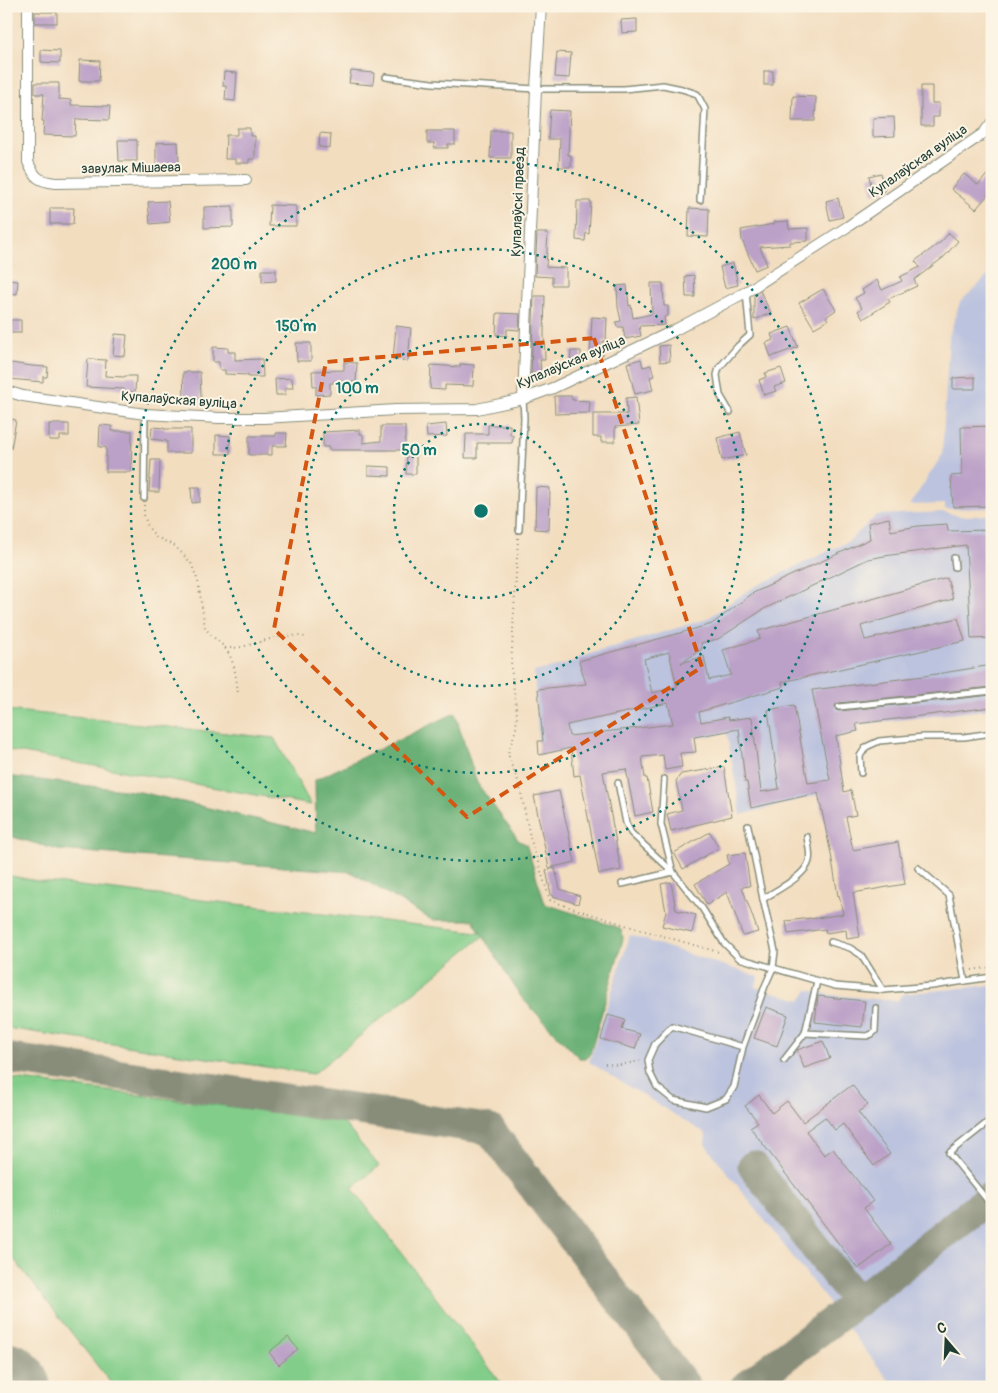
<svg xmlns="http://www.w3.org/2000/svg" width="998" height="1393" font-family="Pangolin,sans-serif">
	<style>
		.industrial { fill: #bcc3de }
		.green { fill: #83cd8a; stroke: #51855f }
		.forest { fill: #6ab076; stroke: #447655 }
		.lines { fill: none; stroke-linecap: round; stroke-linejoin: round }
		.taxiway { stroke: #888d7a; stroke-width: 31 }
		.runway { stroke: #888d7a; stroke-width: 79 }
		.building { fill: #bba0c7; fill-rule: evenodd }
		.service-casing { stroke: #888d7a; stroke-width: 8 }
		.minor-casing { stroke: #888d7a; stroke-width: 12 }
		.path { stroke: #888d7a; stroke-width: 2; stroke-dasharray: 1 4; stroke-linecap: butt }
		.service { stroke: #fff; stroke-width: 5 }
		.minor { stroke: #fff; stroke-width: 10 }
		.marked { fill: none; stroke: #d45610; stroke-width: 4; stroke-dasharray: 10 6; stroke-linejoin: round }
		.ring { fill: none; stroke: #0f766e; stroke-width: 2.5; stroke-dasharray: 2.5 5 }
		.labels { text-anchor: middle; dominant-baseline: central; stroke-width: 4; stroke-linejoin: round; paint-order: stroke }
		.street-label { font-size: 14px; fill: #1f3d34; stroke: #fcf5e5 }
		.centre { fill: #0f766e; stroke: #fcf5e5; stroke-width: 2.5 }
		.ring-label { font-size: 15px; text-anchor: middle; font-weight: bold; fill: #0f766e; stroke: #fcf5e5; stroke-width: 4; stroke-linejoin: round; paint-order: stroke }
	</style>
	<rect width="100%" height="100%" fill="#fcf5e5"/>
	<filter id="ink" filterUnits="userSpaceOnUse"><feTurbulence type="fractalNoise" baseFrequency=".02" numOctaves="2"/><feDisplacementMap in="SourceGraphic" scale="10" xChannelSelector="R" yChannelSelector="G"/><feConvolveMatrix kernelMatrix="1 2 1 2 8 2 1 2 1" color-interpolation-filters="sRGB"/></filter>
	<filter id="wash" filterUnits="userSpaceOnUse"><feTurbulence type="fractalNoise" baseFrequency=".0096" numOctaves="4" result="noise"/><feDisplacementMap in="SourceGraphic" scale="20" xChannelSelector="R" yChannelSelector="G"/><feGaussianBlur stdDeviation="1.12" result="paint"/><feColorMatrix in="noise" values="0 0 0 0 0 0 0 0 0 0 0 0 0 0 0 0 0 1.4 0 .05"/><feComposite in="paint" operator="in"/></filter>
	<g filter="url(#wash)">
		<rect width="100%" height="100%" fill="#f2ddbf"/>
		<g class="industrial">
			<path d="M992 272V508L945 509V504L910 505 942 455 949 336 960 302Z"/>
			<path d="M945 512 959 516 992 515V709L857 725 859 732 837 738 844 788 741 815 727 733 704 737 644 742 567 751 539 755 534 672 578 661 577 658 707 619 750 589 849 541 877 515Z"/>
			<path d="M630 935 759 977 755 987 801 1000 808 990 832 995 897 1001 902 994 991 985 992 988V1387H894L705 1144 706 1134 589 1062Z"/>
		</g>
		<g class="green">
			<path d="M6 710 274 738 311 805 6 750Z"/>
			<path d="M6 875 37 881 487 933 313 1074 6 1028Z"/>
			<path d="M6 1078 342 1121 379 1166 352 1188 504 1387H114L6 1249Z"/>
		</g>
		<path class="forest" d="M455 713 477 783 519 841 526 844 545 904 617 927 622 931 623 939 590 1054 585 1058H579L521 997 473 920H432L351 872 58 850 6 835V776L140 792 316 833 315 780Z"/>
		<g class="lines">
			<g class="taxiway">
				<path d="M6 1058 474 1127 490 1130 686 1387"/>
				<path d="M753 1166 857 1302"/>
				<path d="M745 1387 839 1316 992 1196"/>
			</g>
			<path class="runway" d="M6 1381 11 1387"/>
		</g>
		<g id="blocks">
			<g class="building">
				<rect x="35" y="12" width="22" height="11"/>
				<path d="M637 19V32L622 33 621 20Z"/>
				<path d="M41 50 60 51V63L41 62Z"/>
				<path d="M557 52 571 53 569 78 555 77Z"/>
				<path d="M80 60 100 61 99 81H79Z"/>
				<path d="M351 71 374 73 373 85 349 83Z"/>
				<rect x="764" y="71" width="9" height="14"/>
				<path d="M224 72 237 73 235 101 225 100 226 86H223Z"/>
				<path d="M35 83H59V99L71 100V105L110 106 109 120 76 119 75 136 43 135 44 121H42L44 94H35Z"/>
				<path d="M921 86H932V103H939V117H933V126H921Z"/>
				<path d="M793 96 816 97 815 121H792Z"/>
				<path d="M550 110 570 111 568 155H571V167H559L560 139H548Z"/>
				<path d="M894 117 895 136 873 137V118Z"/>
				<path d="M237 128H250V136H255V159H249V163H235V159H225L226 135H237Z"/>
				<path d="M427 131H455V144H448V148H434V143H427Z"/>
				<path d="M491 131H511V158H490Z"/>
				<path d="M320 133 331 134 330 148 319 147Z"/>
				<path d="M118 140H137V161H119Z"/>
				<path d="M178 142 179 164 156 165V143Z"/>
				<path d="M992 169V190L976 209 951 189 964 174 978 185Z"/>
				<path d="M881 173 885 191 873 194 869 176Z"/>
				<path d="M838 198 843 217 830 220 826 201Z"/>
				<path d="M168 201 170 222 150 224 148 202Z"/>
				<path d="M577 201H591L589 234 586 233 585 241 576 240Z"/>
				<path d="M270 205 296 206V226H269Z"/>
				<path d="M233 206V227L204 228V207Z"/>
				<path d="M50 208H74L73 224H50Z"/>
				<path d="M689 208 709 209 708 237 688 236Z"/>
				<path d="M788 221 789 229 808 228V241L790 242V245L760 247 767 265 755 270 742 240 741 230 774 224V222Z"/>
				<path d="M537 233H548L546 267 566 268V285H552V277L535 276Z"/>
				<path d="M949 233 958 241 944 257 914 280 917 286 888 299 890 302 863 319 858 311 862 308 855 298 864 293 862 290 877 280 882 290 902 281 900 277 920 267 915 261 941 242Z"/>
				<path d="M733 263 738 285 725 288 720 267Z"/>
				<path d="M262 270H276V281L262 282Z"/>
				<path d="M694 275 695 297H686L685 276Z"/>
				<path d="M6 280 18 281 17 294 6 293Z"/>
				<path d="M651 283H663L664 306H668V316L664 317 665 325 639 326 641 336 625 339 623 327H617L616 322 621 321 618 307 617 286 627 285 629 306 631 305 633 318 652 314Z"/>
				<path d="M823 289 836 310 826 317 828 320 814 328 799 303Z"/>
				<path d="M760 291 771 313 754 320V295Z"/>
				<path d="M534 296H545L544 334 545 360H540L541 373 531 374Z"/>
				<path d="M497 313 520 314 519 330 507 329V336L496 335Z"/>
				<path d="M592 317 607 318 606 341H603V355H590Z"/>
				<path d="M11 320H21V333H10Z"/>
				<path d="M396 326 411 328 408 361 393 360Z"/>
				<path d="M790 327 798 347 771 357 766 343 773 340 771 334Z"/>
				<path d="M115 334 127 335 125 356 113 355Z"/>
				<path d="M296 343H311V361H297Z"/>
				<path d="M669 345 670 361 660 362 659 346Z"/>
				<path d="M213 347 228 348V352H235V360L262 359 263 377H248V375L225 374V370H219V362H213Z"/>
				<path d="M571 351H581V364L570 363Z"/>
				<path d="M88 359 106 360 105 376 124 377 125 376H136L135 392H124V389L86 387Z"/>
				<path d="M641 359 643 367 651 365 654 376 650 377 653 390 635 394 627 363Z"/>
				<path d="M344 362 357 363 356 382 334 381V383H330V394L316 395V386H313L312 371 344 370Z"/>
				<path d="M11 363 32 366 48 367 47 377H43V382L8 379Z"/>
				<path d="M460 364 474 365 473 386 445 385V390L430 389 431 365 460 367Z"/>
				<path d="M781 368 786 383 774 387 776 391 764 395 759 380 766 377 765 373Z"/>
				<path d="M183 372H200L201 399H184Z"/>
				<path d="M975 377V389H953V378Z"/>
				<path d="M292 378 293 388H285V395H276L275 379Z"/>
				<path d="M554 396H572V400L590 401 589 413 555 414Z"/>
				<path d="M636 397 639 425 615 427V442H601V437H593V414H627L626 398Z"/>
				<path d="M6 418 16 420 11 449 6 448Z"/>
				<path d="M49 424H69V436H60V440H49Z"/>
				<path d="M446 424 447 436 427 437 426 426Z"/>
				<path d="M100 425 112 426V431H132L131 472H106V447H99Z"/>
				<path d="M488 425H510V435H513L512 443H477V458H465L466 434H488Z"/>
				<path d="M381 426H405V450H329V447H323V432L360 430V434H363V443L381 441Z"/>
				<path d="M992 426V506L953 507 951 476 962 475 961 427Z"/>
				<path d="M152 427 164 428V429H191V453H167V441L151 439Z"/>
				<path d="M740 432 746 455 722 460 717 438Z"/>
				<path d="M276 433H287L286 446H272V455H249V436H276Z"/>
				<path d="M216 435 230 436V454H216Z"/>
				<path d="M407 447H416V474H406Z"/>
				<path d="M151 460H160L159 492H149Z"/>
				<path d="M368 466 390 467V476L368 475Z"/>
				<path d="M191 487H200V502L192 503Z"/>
				<path d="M536 487 550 488 549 530 535 529Z"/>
				<path d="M889 518 891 531 918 526 947 524 948 531 990 530 992 558V638L971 639 966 545 884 556 868 559 764 609 718 639 701 643 702 649 681 663 704 656 709 680 731 675 723 650 760 639 758 631 947 578 953 599 861 626 865 640 958 618 965 641 782 682 783 687 699 712 701 722 728 717 729 720 752 717 761 792 779 789 768 710 794 705 808 783 830 780 812 690 924 676 992 665V687L839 703 835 706 836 710 839 711 992 695V707L856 724 858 731 836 736 844 792 851 790 856 815 846 817 853 850 898 842 905 884 853 893 860 937 847 939 846 930 826 933 825 929 788 934 786 921 811 918V919L843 914 839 895 838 896 831 854 818 793 751 808 747 782H745L739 729 694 737 696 752 680 753 682 767 665 770 663 755 642 757 645 778H647L653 812 635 816 626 769 603 772 621 870 599 874 580 775 574 776 571 748 539 755 538 741H543L538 689 586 684 579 661 712 624 753 593 870 539 868 523ZM669 652 677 687 652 693 644 659ZM668 703 673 724 569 736 567 725Z"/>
				<path d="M724 767 732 816 671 831 667 814 682 810 676 781 681 774Z"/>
				<path d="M559 791 575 862 549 868 534 796Z"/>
				<path d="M710 832 719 848 683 869 674 853Z"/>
				<path d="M745 853 750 886 742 887 758 932 743 936 727 892 707 905 695 884 729 864 727 855Z"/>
				<path d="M555 868 560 889 580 896 578 904 553 896 551 894 546 870Z"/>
				<path d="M671 882 676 910 696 915 692 933 662 926 666 912 661 884Z"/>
				<path d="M818 996 865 1001 862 1027 815 1022Z"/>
				<path d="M766 1007 788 1015 777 1046 754 1038Z"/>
				<path d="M608 1015 625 1020 622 1029 640 1034 635 1049 601 1039Z"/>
				<path d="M823 1041 830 1059 804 1068 797 1050Z"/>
				<path d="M852 1085 868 1105 858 1112 890 1154 874 1166 843 1124 835 1130 825 1117 806 1131 824 1155 833 1149 873 1201 864 1208 891 1244 858 1269 750 1127 758 1122 745 1106 759 1095 772 1113 787 1101 803 1122Z"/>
				<path d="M288 1337 298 1349 279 1365 269 1352Z"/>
			</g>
		</g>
	</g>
	<g filter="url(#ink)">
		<use href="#blocks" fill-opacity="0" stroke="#888d7a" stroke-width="1"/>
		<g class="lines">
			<defs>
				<g id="service">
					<path d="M386 77 432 83 536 89H624L663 85 682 89 697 94 705 109 700 200"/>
					<path d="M730 412 720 395 717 375 719 368 738 346 750 335 746 292"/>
					<path d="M144 498 145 414"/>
					<path d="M519 530 524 418 523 399"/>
					<path d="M954 558 955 567"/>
					<path d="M839 707 992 691"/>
					<path d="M861 773 860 756 866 747 879 741 924 737H964L992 733"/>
					<path d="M618 783 626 823 631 833 673 872 702 908 724 943 739 958 835 986 883 990 932 986 992 977"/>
					<path d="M918 868 949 895 965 981"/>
					<path d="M622 884 673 872 661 824 664 779"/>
					<path d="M763 899C776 890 805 877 809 861 811 854 808 844 807 837"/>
					<path d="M831 942 850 948 861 955 883 990"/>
					<path d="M805 1033 867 1036 872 1034 875 1031 876 1008"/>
					<path d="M743 1047 734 1087 726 1099 706 1107 673 1100 657 1087 650 1073 648 1060 655 1044 672 1026 743 1047 765 986 773 968 775 951 763 899 748 826"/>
					<path d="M784 1060 805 1033 817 981"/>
					<path d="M992 1119 949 1153 992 1206"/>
				</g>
				<g id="minor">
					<path d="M28 6V162C35 178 38 181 56 183L246 180"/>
					<path d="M6 391 23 396 145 414 219 418H264L396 410 477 409 523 399 553 388 673 331 746 292 847 227 984 133 992 122"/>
					<path d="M523 399 536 89 541 6"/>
				</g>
			</defs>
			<use href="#service" class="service-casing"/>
			<use href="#minor" class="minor-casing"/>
			<g class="path">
				<path d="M144 505V515L148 527 156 537 175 546 191 563 198 581 205 627C210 636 218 640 224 647 235 660 236 677 238 693"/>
				<path d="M518 538 511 667 517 715 516 729 508 753 511 764 519 783 530 837 550 900 563 905 628 926 722 953"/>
				<path d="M225 648C231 648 236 648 241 647 264 642 281 632 305 637"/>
				<path d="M972 970 992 967"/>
				<path d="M605 1064 620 1065 640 1061"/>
			</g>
			<use href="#service" class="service"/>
			<use href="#minor" class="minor"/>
		</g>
	</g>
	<path class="marked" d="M594 338 702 667 467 817 274 629 326 362Z"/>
	<g class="ring">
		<circle cx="481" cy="511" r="87"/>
		<circle cx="481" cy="511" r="175"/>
		<circle cx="481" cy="511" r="262"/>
		<circle cx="481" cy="511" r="350"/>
	</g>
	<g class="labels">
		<g class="street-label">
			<text transform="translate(918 161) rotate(-35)">Купалаўская вуліца</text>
			<text transform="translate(131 168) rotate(-1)">завулак Мішаева</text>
			<text transform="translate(518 202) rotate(-88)">Купалаўскі праезд</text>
			<text transform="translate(571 362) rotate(-23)">Купалаўская вуліца</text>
			<text transform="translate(179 400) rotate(4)">Купалаўская вуліца</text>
		</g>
	</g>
	<circle cx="481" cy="511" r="8" class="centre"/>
	<g class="ring-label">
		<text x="234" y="269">200 m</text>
		<text x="296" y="331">150 m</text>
		<text x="357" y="393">100 m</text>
		<text x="419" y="455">50 m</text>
	</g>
	<rect width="998" height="1393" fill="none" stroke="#fcf5e5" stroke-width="25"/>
	<g transform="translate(946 1340) rotate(341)" stroke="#fcf5e5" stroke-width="4" paint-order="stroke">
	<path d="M0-4L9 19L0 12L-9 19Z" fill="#1f3d34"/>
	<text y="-8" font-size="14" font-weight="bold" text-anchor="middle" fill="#1f3d34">С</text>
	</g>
</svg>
